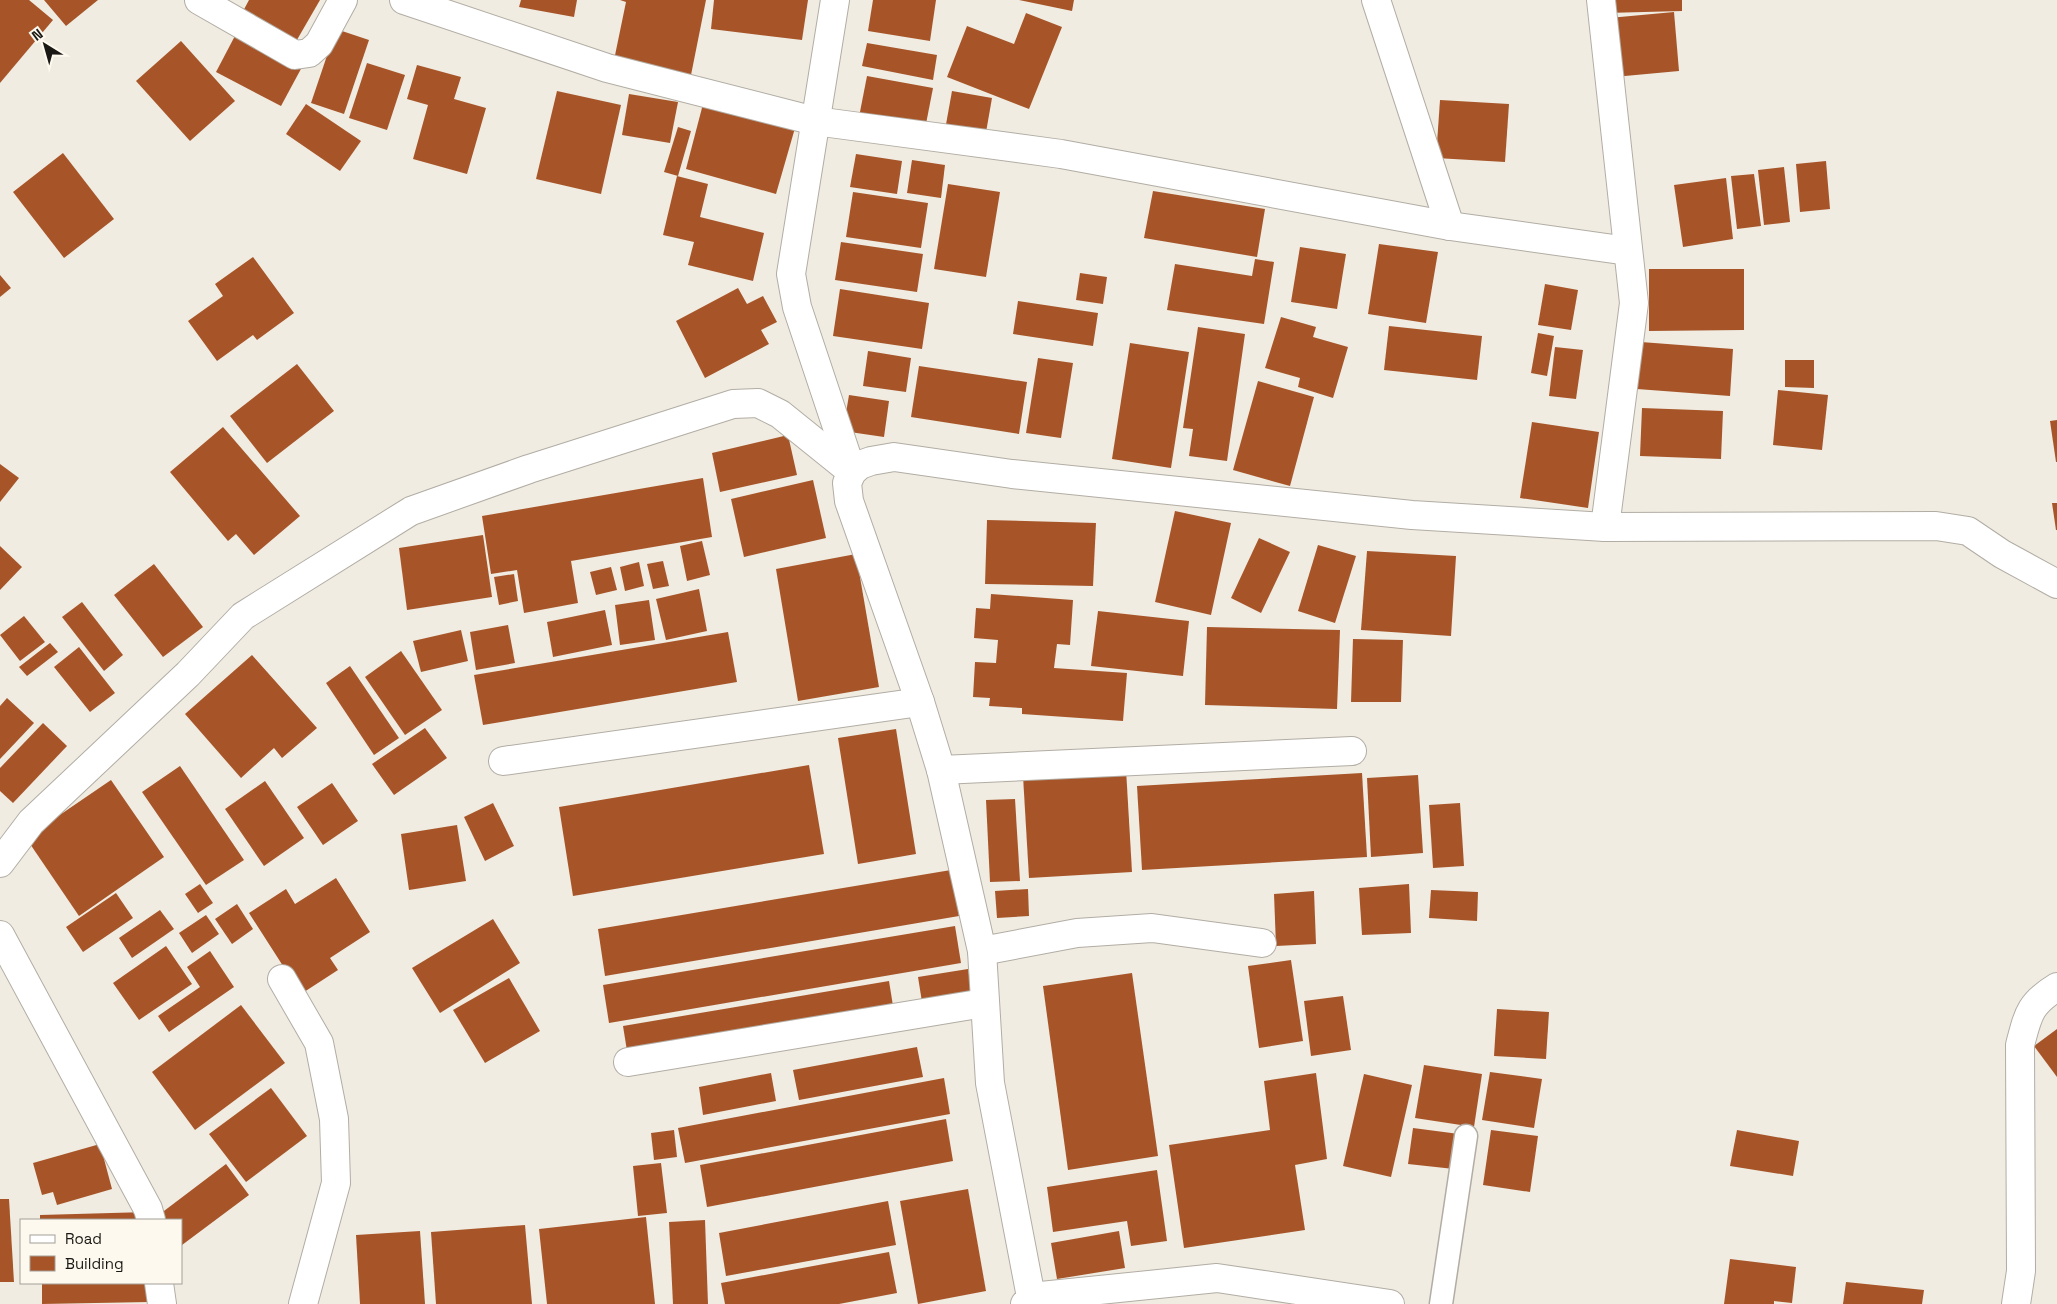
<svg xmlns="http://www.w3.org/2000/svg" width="2057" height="1304" font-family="'Space Grotesk',sans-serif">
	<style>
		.building { fill: #a75528 }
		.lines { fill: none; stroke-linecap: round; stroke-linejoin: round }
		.service-casing { stroke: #b2ada4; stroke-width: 25 }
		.minor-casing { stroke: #b2ada4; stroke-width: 30 }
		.tertiary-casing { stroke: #b2ada4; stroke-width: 30 }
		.service { stroke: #fff; stroke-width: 22 }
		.minor { stroke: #fff; stroke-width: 28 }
		.tertiary { stroke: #fff; stroke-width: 28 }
	</style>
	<rect width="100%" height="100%" fill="#f0ece2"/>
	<g class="building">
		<path d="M0 0H29L53 20 0 83Z"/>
		<path d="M44 0H98L66 26Z"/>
		<path d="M249 0H320L294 45 241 15Z"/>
		<path d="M521 0H577L574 17 519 7Z"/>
		<path d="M706 0 690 80 613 65 626 2 620 0Z"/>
		<path d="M714 0H808L802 40 711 29Z"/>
		<path d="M873 0H936L930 41 868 31Z"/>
		<path d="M1019 0H1074L1072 11Z"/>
		<path d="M1606 0H1682V11L1606 13Z"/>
		<path d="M1674 12 1679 71 1614 77 1609 18Z"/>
		<path d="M1026 13 1062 27 1029 109 947 77 967 26 1014 44Z"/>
		<path d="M336 29 369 40 344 114 311 103Z"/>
		<path d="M237 32 302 67 281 106 216 72Z"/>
		<path d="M181 41 235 101 190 141 136 81Z"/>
		<path d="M867 43 937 55 933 80 862 66Z"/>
		<path d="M367 63 405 75 387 130 349 118Z"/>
		<path d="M417 65 461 77 454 99 486 108 467 174 413 159 428 105 407 99Z"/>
		<path d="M867 76 933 88 925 129 859 117Z"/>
		<path d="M557 91 621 105 601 194 536 179Z"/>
		<path d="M952 91 992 98 985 138 945 130Z"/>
		<path d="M629 94 678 102 670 143 622 135Z"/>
		<path d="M1440 100 1509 104 1505 162 1436 158Z"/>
		<path d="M306 104 361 141 340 171 286 134Z"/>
		<path d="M703 104 795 128 776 194 686 169Z"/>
		<path d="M678 127 691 131 678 176 664 172Z"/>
		<path d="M63 153 114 219 64 258 13 192Z"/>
		<path d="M856 154 902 161 897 194 850 187Z"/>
		<path d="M912 160 945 165 941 198 907 193Z"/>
		<path d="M1826 161 1830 209 1800 212 1796 164Z"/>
		<path d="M1784 167 1790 222 1764 225 1758 170Z"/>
		<path d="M1754 174 1761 226 1737 229 1731 176Z"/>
		<path d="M677 176 708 184 700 217 764 233 753 281 688 265 694 242 663 235Z"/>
		<path d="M1726 178 1733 239 1683 247 1674 185Z"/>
		<path d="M948 184 1000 192 986 277 934 269Z"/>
		<path d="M1153 191 1265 209 1257 257 1144 238Z"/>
		<path d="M853 192 928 203 921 248 846 237Z"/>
		<path d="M841 242 923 254 917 292 835 280Z"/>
		<path d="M1379 244 1438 252 1426 323 1368 314Z"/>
		<path d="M1300 247 1346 254 1337 309 1291 302Z"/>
		<path d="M253 257 294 313 257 340 253 335 217 361 188 321 223 296 215 284Z"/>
		<path d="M1255 259 1274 262 1264 324 1167 310 1175 264 1252 276Z"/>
		<path d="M1649 269H1744V330L1649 331Z"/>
		<path d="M1080 273 1107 277 1103 304 1076 300Z"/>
		<path d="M0 275 11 288 0 297Z"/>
		<path d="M1545 284 1578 290 1571 330 1538 325Z"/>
		<path d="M738 288 747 304 763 296 777 322 761 330 769 344 705 378 676 321Z"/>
		<path d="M840 289 929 303 922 349 833 336Z"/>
		<path d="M1018 301 1098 313 1093 346 1013 334Z"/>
		<path d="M1281 317 1316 327 1313 337 1348 347 1333 398 1298 387 1300 378 1265 368Z"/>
		<path d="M1389 326 1482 336 1477 380 1384 370Z"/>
		<path d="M1198 327 1245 334 1227 461 1189 456 1193 429 1183 428Z"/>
		<path d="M1538 333 1554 336 1547 376 1531 373Z"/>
		<path d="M1641 342 1733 349 1730 396 1637 389Z"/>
		<path d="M1130 343 1189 352 1171 468 1112 459Z"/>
		<path d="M1555 347 1583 350 1576 399 1549 396Z"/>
		<path d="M868 351 911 358 906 392 863 386Z"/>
		<path d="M1038 358 1073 363 1061 438 1026 433Z"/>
		<path d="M1785 360H1814V388L1785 387Z"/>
		<path d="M297 364 334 411 267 463 230 416Z"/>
		<path d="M919 366 1027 382 1019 434 911 417Z"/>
		<path d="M1258 381 1314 397 1290 486 1233 470Z"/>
		<path d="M1778 390 1828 395 1822 450 1773 445Z"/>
		<path d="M849 395 889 401 884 437 843 431Z"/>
		<path d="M1642 408 1723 411 1721 459 1640 456Z"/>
		<path d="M2057 420V462H2056L2050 421Z"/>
		<path d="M1532 422 1599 432 1588 508 1520 498Z"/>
		<path d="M223 427 300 516 254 555 236 534 228 541 170 472Z"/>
		<path d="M788 435 797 475 720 492 712 453Z"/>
		<path d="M0 464 19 478 0 502Z"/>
		<path d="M703 478 712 537 571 561 578 603 524 613 517 570 491 574 482 516Z"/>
		<path d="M813 480 826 538 744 557 731 499Z"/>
		<path d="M2052 503H2057V530H2056Z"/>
		<path d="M1175 511 1231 523 1211 615 1155 602Z"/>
		<path d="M987 520 1096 523 1093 586 985 584Z"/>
		<path d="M483 535 492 597 407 610 399 548Z"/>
		<path d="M1259 538 1290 552 1261 613 1231 598Z"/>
		<path d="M702 541 710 575 687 581 680 546Z"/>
		<path d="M1318 545 1356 556 1335 623 1298 611Z"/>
		<path d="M0 546 22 567 0 590Z"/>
		<path d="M1367 551 1456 556 1451 636 1361 630Z"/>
		<path d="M856 554 879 687 798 701 776 569Z"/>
		<path d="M663 561 669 586 653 589 647 564Z"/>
		<path d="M639 562 644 586 625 591 620 567Z"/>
		<path d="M154 564 203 627 163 657 114 595Z"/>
		<path d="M611 567 617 590 596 595 590 572Z"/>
		<path d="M514 574 518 601 499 605 494 577Z"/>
		<path d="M699 589 707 631 666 640 656 599Z"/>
		<path d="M991 594 1073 600 1070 645 1057 644 1054 668 1127 673 1123 721 1022 714V708L989 706 990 698 973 697 975 662 996 663 998 640 974 638 976 608 990 609Z"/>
		<path d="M649 600 655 640 620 645 615 605Z"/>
		<path d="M82 602 123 655 104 671 62 617Z"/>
		<path d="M605 610 612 645 553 657 547 622Z"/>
		<path d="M1098 611 1189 621 1183 676 1091 666Z"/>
		<path d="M24 616 45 642 20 661 0 635Z"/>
		<path d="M508 625 515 663 476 670 470 632Z"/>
		<path d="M1207 627 1340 630 1337 709 1205 705Z"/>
		<path d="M461 630 468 661 421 672 413 641Z"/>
		<path d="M728 632 737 682 483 725 474 675Z"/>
		<path d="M1353 639 1403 640 1401 702H1351Z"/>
		<path d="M50 643 58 652 27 676 19 667Z"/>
		<path d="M79 647 115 693 90 712 54 667Z"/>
		<path d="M401 651 442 710 405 735 365 677Z"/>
		<path d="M252 655 317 728 282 758 274 748 241 778 185 714Z"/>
		<path d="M350 666 399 738 374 755 326 683Z"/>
		<path d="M7 698 34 723 0 759V706Z"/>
		<path d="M43 723 67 746 13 803 0 791V768Z"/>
		<path d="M425 728 447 758 394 795 372 764Z"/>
		<path d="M896 729 916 854 858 864 838 738Z"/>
		<path d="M809 765 824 854 573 896 559 807Z"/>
		<path d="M180 766 244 860 206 885 142 792Z"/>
		<path d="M1126 769 1132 872 1029 878 1023 776Z"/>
		<path d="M1362 773 1367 857 1142 870 1137 786Z"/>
		<path d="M1418 775 1423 853 1371 857 1367 778Z"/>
		<path d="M111 780 164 857 79 916 26 838Z"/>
		<path d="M265 781 304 838 264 866 225 809Z"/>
		<path d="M332 783 358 821 323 845 297 807Z"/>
		<path d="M1015 799 1020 881 990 882 986 800Z"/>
		<path d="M493 803 514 846 485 861 464 817Z"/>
		<path d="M1460 803 1464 866 1433 868 1429 805Z"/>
		<path d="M457 825 466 881 409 890 401 834Z"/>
		<path d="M951 870 959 916 605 976 598 929Z"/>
		<path d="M336 878 370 932 330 958 338 970 301 994 249 913 286 889 295 904Z"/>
		<path d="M200 884 213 903 198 913 185 894Z"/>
		<path d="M1409 884 1411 933 1362 935 1359 888Z"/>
		<path d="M1028 889 1029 916 997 918 995 891Z"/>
		<path d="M1431 890 1478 892 1477 921 1429 918Z"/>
		<path d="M1314 891 1316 944 1276 946 1274 894Z"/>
		<path d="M116 893 133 918 83 952 66 927Z"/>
		<path d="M237 904 253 929 232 944 215 919Z"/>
		<path d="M160 910 174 929 132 958 119 938Z"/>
		<path d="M206 915 219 934 192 953 179 933Z"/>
		<path d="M493 919 520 963 440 1013 412 968Z"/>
		<path d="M955 926 961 963 609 1023 603 985Z"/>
		<path d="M166 946 192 984 139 1020 113 983Z"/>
		<path d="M210 951 234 987 169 1032 158 1016 200 987 187 967Z"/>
		<path d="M1291 960 1303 1041 1259 1048 1248 966Z"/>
		<path d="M968 969 972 994 922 1002 918 977Z"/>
		<path d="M1132 973 1158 1156 1068 1170 1043 986Z"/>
		<path d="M509 978 540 1031 485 1063 453 1010Z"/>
		<path d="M889 981 894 1012 628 1057 623 1026Z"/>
		<path d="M1343 996 1351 1050 1311 1056 1304 1001Z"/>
		<path d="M241 1005 285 1063 195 1130 152 1072Z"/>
		<path d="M1497 1009 1549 1012 1546 1059 1494 1056Z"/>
		<path d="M2057 1029V1077L2034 1046Z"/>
		<path d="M917 1047 923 1077 799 1100 793 1070Z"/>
		<path d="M1424 1065 1482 1074 1474 1127 1415 1118Z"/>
		<path d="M1490 1072 1542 1079 1534 1128 1482 1120Z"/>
		<path d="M771 1073 776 1101 703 1115 699 1087Z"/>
		<path d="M1316 1073 1327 1159 1295 1165 1305 1230 1184 1248 1169 1145 1270 1130 1264 1081Z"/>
		<path d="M1364 1074 1412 1085 1391 1177 1343 1166Z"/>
		<path d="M944 1078 950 1114 685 1163 678 1128Z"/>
		<path d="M271 1088 307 1136 246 1182 209 1134Z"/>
		<path d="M946 1119 953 1161 707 1207 700 1165Z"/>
		<path d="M1413 1128 1459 1134 1454 1169 1408 1164Z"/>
		<path d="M674 1130 677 1157 654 1160 651 1133Z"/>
		<path d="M1491 1130 1538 1136 1530 1192 1483 1185Z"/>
		<path d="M1737 1130 1799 1141 1793 1176 1730 1166Z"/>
		<path d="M100 1144 112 1189 57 1205 53 1192 42 1195 33 1163Z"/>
		<path d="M661 1163 667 1213 638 1216 633 1166Z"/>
		<path d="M226 1164 249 1195 182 1245 181 1220H164L160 1214Z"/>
		<path d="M1157 1170 1167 1241 1131 1246 1127 1221 1053 1232 1047 1187Z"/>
		<path d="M968 1189 986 1291 918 1304 900 1201Z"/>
		<path d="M0 1199H9L14 1282H0Z"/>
		<path d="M888 1201 896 1245 726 1276 719 1233Z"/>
		<path d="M147 1212V1220H40V1215Z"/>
		<path d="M646 1217 655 1304H547L539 1229Z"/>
		<path d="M705 1220 708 1304H673L669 1222Z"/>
		<path d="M525 1225 532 1304H436L431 1232Z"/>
		<path d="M420 1231 425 1304H360L356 1235Z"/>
		<path d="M1119 1231 1125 1268 1057 1279 1051 1243Z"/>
		<path d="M889 1252 897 1293 839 1304H725L721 1283Z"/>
		<path d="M1730 1259 1796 1267 1792 1303 1774 1301V1304H1724Z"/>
		<path d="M1846 1282 1924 1290 1922 1304H1843Z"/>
		<path d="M42 1283H149V1302L42 1304Z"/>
	</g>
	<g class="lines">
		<defs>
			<path id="service" d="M1441 1304 1466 1136"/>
			<g id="minor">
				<path d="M199 0 295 55 309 53 319 44 343 0"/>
				<path d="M404 0 607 68 815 121 1061 154 1450 226 1628 251"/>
				<path d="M835 0 791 274 797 307 852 472"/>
				<path d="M1376 0 1450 226"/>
				<path d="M1601 0 1634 303 1605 527"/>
				<path d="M503 761 920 702"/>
				<path d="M941 770 1352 751"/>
				<path d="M0 863 31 822 188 674 243 616 411 511 529 469 733 404 758 403 780 414 852 472"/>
				<path d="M0 935 148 1209 151 1220"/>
				<path d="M982 951 1077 933 1152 928 1262 943"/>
				<path d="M282 979 319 1043 334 1119 336 1183 303 1304"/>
				<path d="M628 1062 984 1003"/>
				<path d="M159 1283 162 1304"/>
				<path d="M1031 1297 1217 1278 1390 1304"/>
				<path d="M2016 1304 2021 1271 2020 1045C2028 1015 2029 1004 2057 987"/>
			</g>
			<path id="tertiary" d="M1025 1304 1031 1297 990 1083 982 951 941 770 920 702 849 501 847 483 852 472 860 465 871 461 894 457 1012 474 1412 515 1605 527 1936 526 1968 531 2002 554 2057 584"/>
		</defs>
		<use href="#service" class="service-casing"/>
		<use href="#minor" class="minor-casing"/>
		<use href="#tertiary" class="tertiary-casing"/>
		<use href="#service" class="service"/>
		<use href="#minor" class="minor"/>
		<use href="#tertiary" class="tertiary"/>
	</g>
	<rect x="20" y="1219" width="162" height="65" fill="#fef9ef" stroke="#a29f97"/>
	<rect x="30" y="1235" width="25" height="8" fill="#ffffff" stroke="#a29f97"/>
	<text x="65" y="1244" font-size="15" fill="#191814">Road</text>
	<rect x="30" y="1256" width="25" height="15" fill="#a75528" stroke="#a29f97"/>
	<text x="65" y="1269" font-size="15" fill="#191814">Building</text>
	<g transform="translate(45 45) rotate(323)" stroke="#fef9ef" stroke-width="4" paint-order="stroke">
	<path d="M0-4L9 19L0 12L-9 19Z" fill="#191814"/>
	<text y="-8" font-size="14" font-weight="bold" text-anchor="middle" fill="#191814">N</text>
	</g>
</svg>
